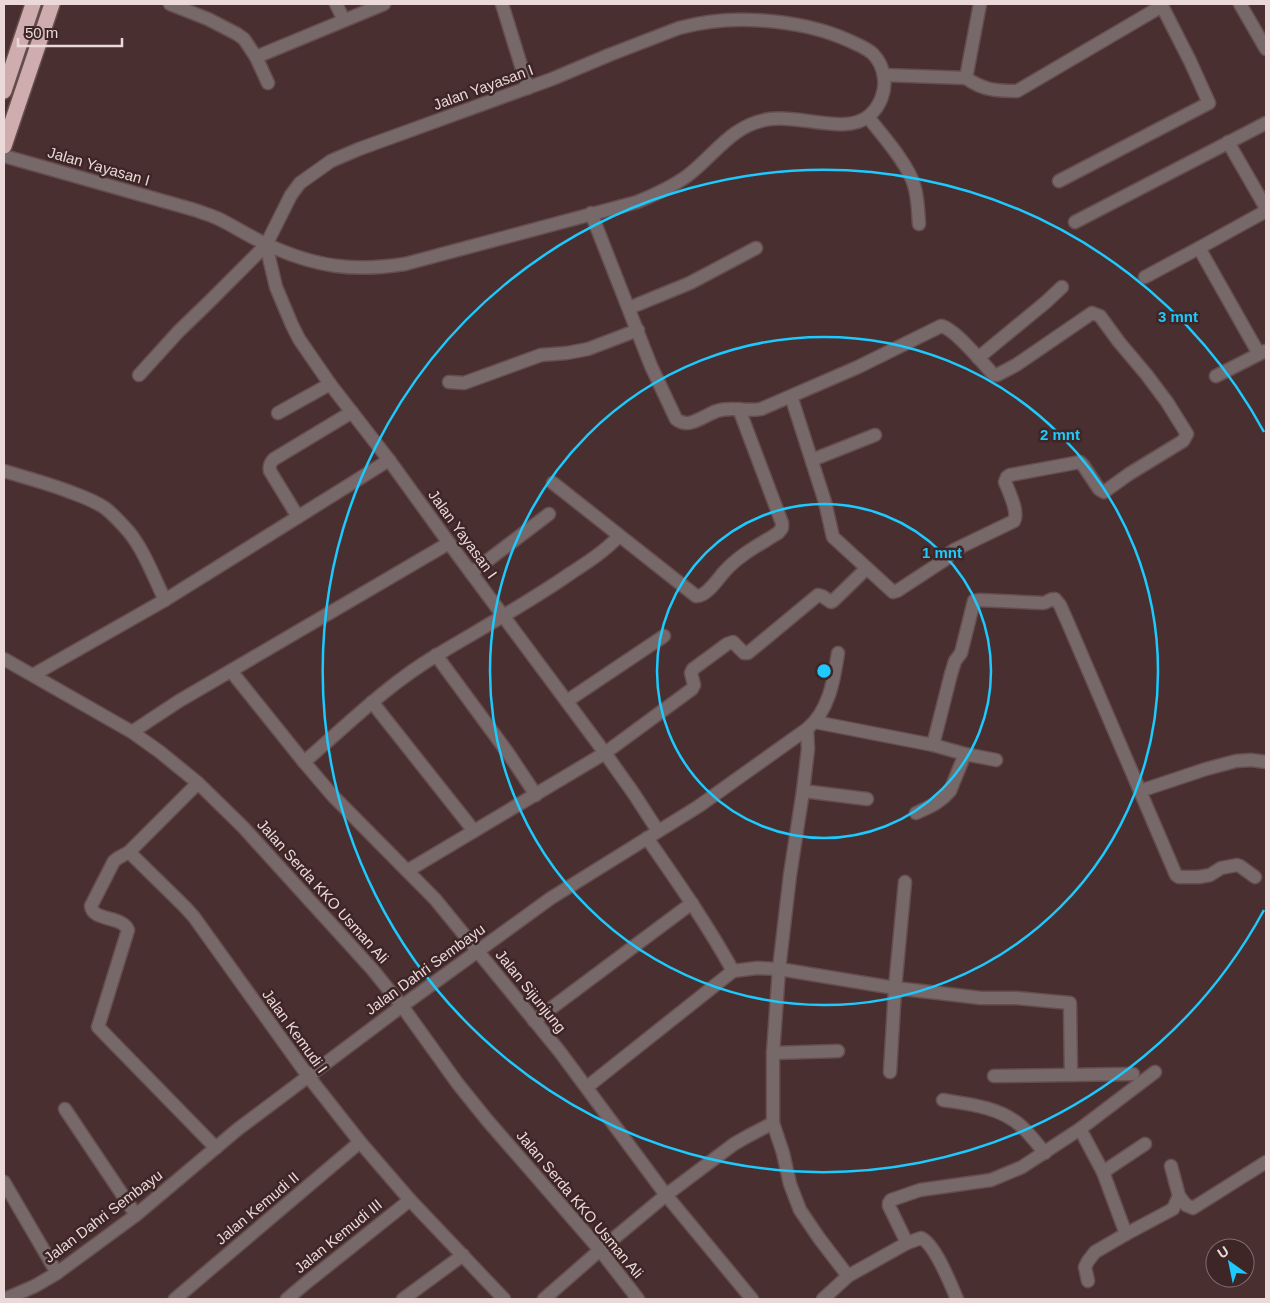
<svg xmlns="http://www.w3.org/2000/svg" width="1270" height="1303" font-family="Arial,sans-serif">
	<style>
		.lines { fill: none; stroke-linecap: round; stroke-linejoin: round }
		.street-casing { stroke: #664e4f; stroke-width: 15 }
		.highway-casing { stroke: #664e4f; stroke-width: 18 }
		.street { stroke: #77696a; stroke-width: 12 }
		.highway { stroke: #cfadae; stroke-width: 15 }
		.ring { fill: none; stroke: #1dc9fd; stroke-width: 2.5 }
		.labels { text-anchor: middle; dominant-baseline: central; stroke-width: 5; stroke-linejoin: round; paint-order: stroke }
		.street-label { font-size: 15px; fill: #ebd9da; stroke: #3e2526 }
		.centre { fill: #1dc9fd; stroke: #3e2526; stroke-width: 2.5 }
		.ring-label { font-size: 15px; text-anchor: middle; font-weight: bold; fill: #1dc9fd; stroke: #3e2526; stroke-width: 5; stroke-linejoin: round; paint-order: stroke }
	</style>
	<rect width="100%" height="100%" fill="#492f30"/>
	<g class="lines">
		<defs>
			<g id="street">
				<path d="M170 4 208 19 237 34 244 39 256 57"/>
				<path d="M336 4 344 20"/>
				<path d="M502 4 528 88"/>
				<path d="M980 4 966 78C983 90 996 91 1017 91L1162 6 1190 61 1209 103 1059 181"/>
				<path d="M1240 4 1266 49"/>
				<path d="M884 75 966 78"/>
				<path d="M268 83 256 57 384 4"/>
				<path d="M868 117C882 135 908 164 914 185 918 197 918 211 919 224"/>
				<path d="M1228 142 1266 208"/>
				<path d="M4 156 195 210C203 213 210 215 217 218 234 226 250 237 268 245 316 267 353 272 405 264L637 202C654 195 672 187 687 176 716 154 731 125 770 119 799 114 847 136 870 115 880 106 886 91 884 78 883 69 880 61 873 54 867 48 858 45 850 41 819 27 784 21 751 20 727 19 702 22 679 28L609 55 552 79 359 149 331 161 300 183 291 195 266 245 276 287 292 325 299 339 330 384 389 460 449 543 605 753 634 794 658 831"/>
				<path d="M591 213 651 366 676 419C689 430 704 415 717 411 732 406 747 412 761 409L858 367 941 326C954 328 982 362 992 373L994 375H997L1016 365 1092 313 1100 316 1119 342 1146 374 1167 402 1187 434 1183 441 1129 474 1104 492 1099 489 1083 465 1080 462 1010 475 1007 477 1005 482C1009 492 1019 512 1014 521L954 550 950 553 946 559 897 591 893 592 833 537 825 502 791 396"/>
				<path d="M1075 222 1266 123"/>
				<path d="M1199 248 1266 211"/>
				<path d="M1145 277 1199 248 1259 354"/>
				<path d="M629 308 690 283 756 248"/>
				<path d="M978 358 1046 302 1062 287"/>
				<path d="M139 375 178 332 209 302 266 245"/>
				<path d="M1216 376 1265 351"/>
				<path d="M449 382 464 383 541 355 567 353 588 349 638 330"/>
				<path d="M278 413 330 384"/>
				<path d="M812 460 875 435"/>
				<path d="M4 471C27 478 51 484 73 493 84 497 96 502 105 508 114 515 122 524 129 532 145 552 154 578 165 600"/>
				<path d="M553 483 696 596C706 597 718 579 724 572 739 555 759 545 778 533L782 528V523L739 409"/>
				<path d="M298 517 270 471C269 466 270 463 274 459L352 412"/>
				<path d="M471 573 549 514"/>
				<path d="M436 655 508 753 536 795"/>
				<path d="M4 659 132 732 160 752 198 783 243 827 372 969 402 1006 458 1084 487 1120 600 1250 638 1299"/>
				<path d="M231 671 304 762 333 796 435 899 560 1052 666 1195 752 1299"/>
				<path d="M33 675 165 600 389 460"/>
				<path d="M567 701 664 636"/>
				<path d="M372 702 474 831"/>
				<path d="M815 722 933 745 965 754 996 760"/>
				<path d="M807 729 808 749 803 791 790 875 779 969 773 1053V1123L783 1153 790 1184 800 1210 819 1238 848 1276"/>
				<path d="M132 732 179 701 449 543"/>
				<path d="M933 745 951 674 955 661 961 653 974 601 979 600 1043 603C1047 603 1050 598 1055 599L1060 605 1068 623 1176 875 1179 877H1199L1210 875 1221 868 1237 865 1240 866 1255 877"/>
				<path d="M304 762C347 725 388 684 437 655 482 628 528 603 571 573 588 562 605 551 619 536"/>
				<path d="M198 783 129 852 185 907 194 917 308 1076 360 1142 410 1200 504 1299"/>
				<path d="M803 791 867 799"/>
				<path d="M1140 791 1206 769 1236 761 1251 760 1266 762"/>
				<path d="M916 813C929 807 940 803 950 791L965 754"/>
				<path d="M129 852 118 858 114 861 91 906C93 922 122 915 128 930L98 1027 216 1148"/>
				<path d="M407 871 605 753 692 689 694 685 691 673 693 669 727 644 733 642 744 653H748L818 595 822 596 831 602 833 601 866 569"/>
				<path d="M733 971 757 968 779 969 895 988 947 994 981 998H1016L1070 1003 1071 1075"/>
				<path d="M534 1021 692 903"/>
				<path d="M773 1053 838 1051"/>
				<path d="M890 1072 895 988 905 882"/>
				<path d="M994 1076 1133 1074"/>
				<path d="M587 1087 733 971C707 924 677 881 647 838"/>
				<path d="M943 1100C969 1104 1000 1107 1021 1126 1030 1134 1037 1144 1045 1153"/>
				<path d="M65 1109 136 1215"/>
				<path d="M1080 1129 1103 1172 1126 1234"/>
				<path d="M1103 1172 1145 1144"/>
				<path d="M4 1182 57 1273"/>
				<path d="M1179 1196 1186 1205 1193 1208 1266 1162"/>
				<path d="M907 1243 889 1206V1203L891 1200 920 1190 991 1180 1022 1167 1080 1129 1155 1072"/>
				<path d="M1088 1281 1085 1267 1088 1261 1095 1252 1126 1234 1173 1209 1179 1196 1171 1166"/>
				<path d="M5 1299 35 1286 57 1273 136 1215 238 1129 402 1006 551 898 699 806 807 729C829 711 834 680 838 653"/>
				<path d="M175 1299 360 1142"/>
				<path d="M287 1299 306 1283 410 1200"/>
				<path d="M403 1299 463 1255"/>
				<path d="M544 1299 600 1250 666 1195 734 1144 748 1136 773 1123"/>
				<path d="M823 1299 848 1276 907 1243 921 1238C935 1244 951 1285 957 1299"/>
			</g>
			<g id="highway">
				<path d="M4 91 33 4"/>
				<path d="M4 146 52 4"/>
			</g>
		</defs>
		<use href="#street" class="street-casing"/>
		<use href="#highway" class="highway-casing"/>
		<use href="#street" class="street"/>
		<use href="#highway" class="highway"/>
	</g>
	<g class="ring">
		<circle cx="824" cy="671" r="167"/>
		<circle cx="824" cy="671" r="334"/>
		<path d="M1264 910A501 501 0 1 1 1264 432"/>
	</g>
	<g class="labels">
		<g class="street-label">
			<text transform="translate(483 87) rotate(-20)">Jalan Yayasan I</text>
			<text transform="translate(99 166) rotate(16)">Jalan Yayasan I</text>
			<text transform="translate(463 534) rotate(54)">Jalan Yayasan I</text>
			<text transform="translate(323 891) rotate(48)">Jalan Serda KKO Usman Ali</text>
			<text transform="translate(425 969) rotate(-36)">Jalan Dahri Sembayu</text>
			<text transform="translate(531 991) rotate(51)">Jalan Sijunjung</text>
			<text transform="translate(295 1031) rotate(54)">Jalan Kemudi I</text>
			<text transform="translate(580 1204) rotate(50)">Jalan Serda KKO Usman Ali</text>
			<text transform="translate(257 1208) rotate(-40)">Jalan Kemudi II</text>
			<text transform="translate(103 1216) rotate(-37)">Jalan Dahri Sembayu</text>
			<text transform="translate(338 1236) rotate(-39)">Jalan Kemudi III</text>
		</g>
	</g>
	<circle cx="824" cy="671" r="8" class="centre"/>
	<g class="ring-label">
		<text x="1178" y="322">3 mnt</text>
		<text x="1060" y="440">2 mnt</text>
		<text x="942" y="558">1 mnt</text>
	</g>
	<rect width="1270" height="1303" fill="none" stroke="#ebd9da" stroke-width="10"/>
	<g transform="translate(1230 1263) rotate(327)"><circle r="24" fill="#3e2526" stroke="#836d6e"/>
	<path d="M0-4L9 19L0 12L-9 19Z" fill="#1dc9fd"/>
	<text y="-8" font-size="14" font-weight="bold" text-anchor="middle" fill="#ebd9da">U</text>
	</g>
	<path d="M18 38v8h104v-8" fill="none" stroke="#ebd9da" stroke-width="2.5"/>
	<text x="25" y="38" font-size="15" fill="#ebd9da" stroke="#3e2526" stroke-width="4" paint-order="stroke">50 m</text>
</svg>
